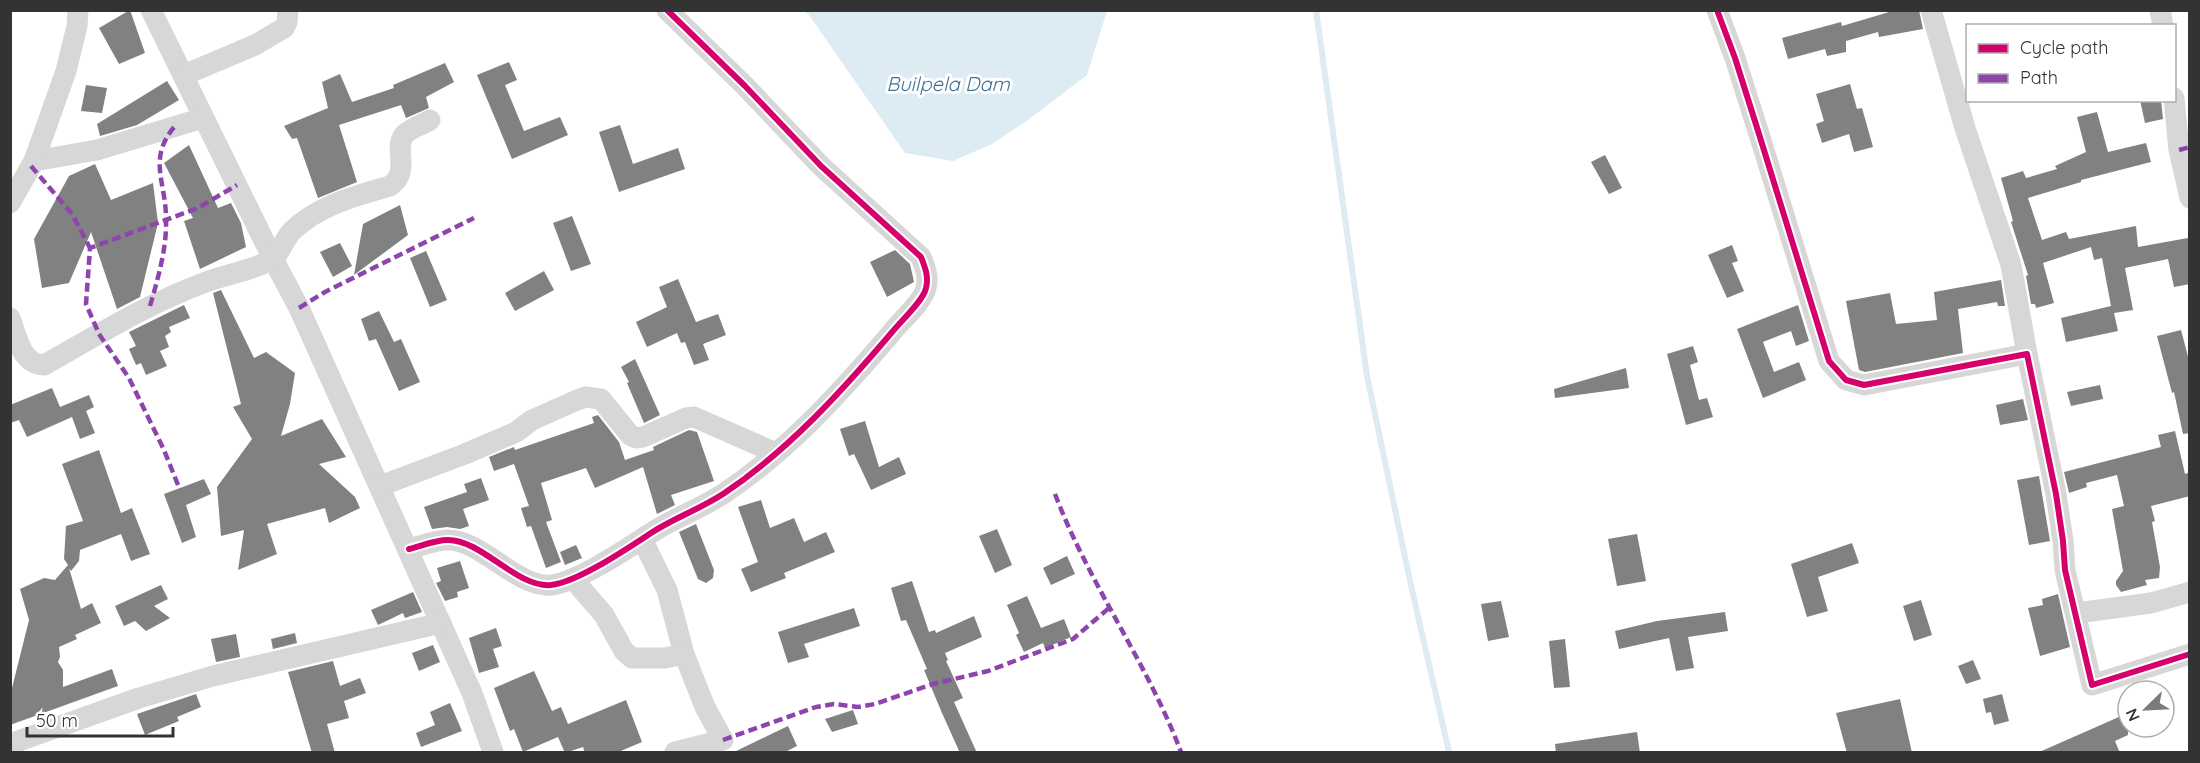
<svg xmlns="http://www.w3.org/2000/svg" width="2200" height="763" font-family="Quicksand,sans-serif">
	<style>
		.water { fill: #ddebf3 }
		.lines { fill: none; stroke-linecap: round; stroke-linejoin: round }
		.stream { stroke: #ddebf3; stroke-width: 6 }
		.building { fill: #818181 }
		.minor { stroke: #d7d7d7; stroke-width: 21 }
		.quiet { stroke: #8e44ad; stroke-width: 4.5; stroke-dasharray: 9 4.5; stroke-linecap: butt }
		.cycleway-casing { stroke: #fff; stroke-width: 10 }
		.cycleway { stroke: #d6006c; stroke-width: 6 }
		.labels { text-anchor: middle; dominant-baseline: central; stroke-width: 6; stroke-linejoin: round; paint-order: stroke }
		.water-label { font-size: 20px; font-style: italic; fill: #3f7597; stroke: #fff }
	</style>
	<rect width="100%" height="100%" fill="#fff"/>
	<path class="water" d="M804 11H1107L1087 75 1028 120 992 144 953 161 905 153 809 15Z"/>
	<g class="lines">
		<path class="stream" d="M1316 10 1367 376 1410 581 1449 752"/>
	</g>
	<g class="building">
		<path d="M130 10 145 53 119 64 99 28Z"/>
		<path d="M1896 10H1919L1923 29 1879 37 1878 32 1846 41V52L1827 56 1825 49 1788 59 1782 38 1841 22 1842 26Z"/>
		<path d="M509 62 517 80 505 85 524 131 560 117 568 135 512 159 477 75Z"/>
		<path d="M445 63 454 82 426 97 429 108 406 118 401 105 339 125 357 182 318 198 297 138 292 139 284 126 328 108 322 82 340 74 352 102 394 88 393 85Z"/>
		<path d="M167 81 179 100 137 125 100 136 97 124Z"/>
		<path d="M1850 84 1857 109 1862 108 1873 147 1854 152 1849 134 1822 143 1816 124 1824 121 1816 94Z"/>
		<path d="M86 85 107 88 102 113 81 111Z"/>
		<path d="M2140 100H2161L2163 119 2145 123Z"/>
		<path d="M2097 112 2108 152 2146 143 2151 162 2081 180V182L2028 198 2042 240 2066 232 2069 239 2136 226 2138 247 2188 238 2190 284 2174 287 2168 259 2125 268 2133 310 2114 313 2118 331 2066 342 2061 318 2111 306 2102 258 2094 260 2091 247 2043 263 2054 303 2036 308 2035 304H2031L2026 276 2028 275 2011 222 2013 221 2001 178 2023 171 2026 178 2057 169 2055 166 2086 152 2077 117Z"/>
		<path d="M620 125 633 164 678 148 685 169 619 192 599 132Z"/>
		<path d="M189 145 218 208 231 203 241 223 246 247 200 269 184 221 193 218 164 163Z"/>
		<path d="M1605 155 1622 188 1609 194 1591 162Z"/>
		<path d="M95 164 111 200 153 183 158 223 140 297 117 309 91 232 69 283 42 288 34 239 69 176Z"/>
		<path d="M400 205 408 235 354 275 363 224Z"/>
		<path d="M572 216 591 264 571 271 553 223Z"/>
		<path d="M340 243 352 266 333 277 320 252Z"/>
		<path d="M1732 245 1738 261 1732 263 1744 291 1727 298 1708 255Z"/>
		<path d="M895 250 910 264 914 282 887 297 870 262Z"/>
		<path d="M426 251 447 300 430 307 410 258Z"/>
		<path d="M544 271 554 290 515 311 505 293Z"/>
		<path d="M678 279 696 322 718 314 726 335 703 344 709 360 694 365 685 342 681 343 677 333 647 347 636 322 667 307 659 287Z"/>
		<path d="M2001 280 2005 306H1998L1997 302 1958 309 1963 353 1865 372 1859 370 1846 301 1890 293 1896 324 1937 320 1934 292Z"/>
		<path d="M221 290 254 358 266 352 295 373 290 404 281 436 322 419 346 457 319 464 355 497 360 508 329 523 325 508 267 524 277 554 238 570 244 530 221 536 217 487 252 439 233 407 241 404 213 293Z"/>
		<path d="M184 305 190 318 169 327 171 332 165 336 169 347 160 351 167 366 146 375 141 363 136 365 129 349 136 346 129 332Z"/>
		<path d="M1798 305 1809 341 1796 346 1791 331 1763 342 1774 372 1799 362 1806 380 1763 398 1737 329Z"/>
		<path d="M379 311 394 342 401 339 420 382 399 391 376 339 369 341 361 319Z"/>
		<path d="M2181 330 2190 364V433L2183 434 2174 392 2172 393 2157 336Z"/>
		<path d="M1693 346 1698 362 1690 365 1699 400 1707 398 1713 417 1686 425 1667 354Z"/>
		<path d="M635 359 660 415 644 423 627 383 629 382 621 367Z"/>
		<path d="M1626 368 1629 388 1555 398 1554 389Z"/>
		<path d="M2100 385 2103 399 2071 406 2067 392Z"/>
		<path d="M52 388 60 407 89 395 94 407 86 411 95 433 80 439 72 417 27 437 19 420 10 423V405Z"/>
		<path d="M2023 399 2028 420 2000 425 1996 405Z"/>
		<path d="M598 415 619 442 625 460 654 450 653 447 689 430 697 432 714 481 671 495 675 505 657 514 643 467 595 488 586 468 541 483 552 520 546 522 561 562 546 568 531 526 527 527 521 508 529 506 514 464 494 471 489 457 514 447 515 450 594 423 592 417Z"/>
		<path d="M865 421 879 467 899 457 906 474 871 490 854 454 849 456 840 429Z"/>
		<path d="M2175 431 2185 474 2190 472V496L2151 506 2155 521 2152 522 2160 567 2159 578 2145 580 2147 585 2121 592 2116 585V581L2123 571 2112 509 2124 506 2117 475 2086 483 2087 487 2069 493 2064 472 2161 447 2158 435Z"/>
		<path d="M99 450 121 513 132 508 150 554 131 561 121 534 80 550 79 561 71 571 69 568 81 609 92 603 101 623 75 635 77 639 59 647 60 657 58 662 63 670V687L112 669 118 686 10 725V696L29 620 20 589 44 578 55 580 68 565 64 559 66 526 83 521 62 464Z"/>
		<path d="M2039 476 2050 541 2029 545 2017 480Z"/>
		<path d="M481 478 489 500 463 509 469 526 460 529 447 527 432 529 424 507 467 492 464 484Z"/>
		<path d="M204 479 211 494 186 505 196 537 182 543 164 494Z"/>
		<path d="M761 500 770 528 794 518 804 542 826 532 835 552 784 573 786 578 751 592 741 569 758 562 738 507Z"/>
		<path d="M696 524 714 570 713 578 706 583 698 579 679 532Z"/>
		<path d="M997 529 1012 565 995 573 979 536Z"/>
		<path d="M1637 534 1646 581 1617 586 1608 539Z"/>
		<path d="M1852 543 1859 563 1818 577 1828 611 1807 617 1791 564Z"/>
		<path d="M576 545 582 558 565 565 560 552Z"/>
		<path d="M1067 556 1075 574 1051 585 1043 568Z"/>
		<path d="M460 561 469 588 457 592 458 597 445 601 436 583 441 581 437 568Z"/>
		<path d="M912 581 929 632 935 630 936 633 974 616 982 637 945 653 948 660 946 661 963 698 954 702 977 753H960L942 713 924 670 927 669 906 620 901 621 891 588Z"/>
		<path d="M161 585 168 599 154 606 170 618 146 631 135 621 124 626 115 606Z"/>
		<path d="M413 592 422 612 405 618 403 613 378 625 371 610Z"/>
		<path d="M2058 594 2070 647 2040 656 2028 608 2043 605 2042 599Z"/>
		<path d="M1027 596 1041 628 1064 619 1071 637 1045 648 1043 643 1024 652 1016 635 1019 633 1007 605Z"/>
		<path d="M1921 600 1932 635 1914 641 1903 606Z"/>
		<path d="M1501 601 1509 637 1488 641 1481 604Z"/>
		<path d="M854 608 860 626 804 644 809 657 788 663 778 632Z"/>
		<path d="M1725 612 1728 631 1688 637 1694 668 1676 671 1669 638 1619 649 1615 631 1657 621Z"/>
		<path d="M496 628 502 646 493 649 499 667 479 673 469 638Z"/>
		<path d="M295 633 297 643 273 649 271 639Z"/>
		<path d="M236 634 240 657 216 662 211 639Z"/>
		<path d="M1565 639 1570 687 1554 688 1549 641Z"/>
		<path d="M433 645 440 662 419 671 412 653Z"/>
		<path d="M1973 660 1981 679 1966 684 1958 666Z"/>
		<path d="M333 661 340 686 360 678 366 693 344 701 349 718 327 724 335 753H312L288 672Z"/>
		<path d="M534 671 552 711 561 707 568 724 626 700 642 742 616 753H585L583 747 565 753 558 737 523 752 514 729 510 731 494 688Z"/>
		<path d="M196 694 201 707 177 717 179 721 145 735 137 714Z"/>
		<path d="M2002 694 2009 721 1994 725 1991 712 1986 713 1983 699Z"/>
		<path d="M1900 699 1912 753H1847L1836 713Z"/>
		<path d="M450 703 462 731 421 747 416 733 435 725 430 712Z"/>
		<path d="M853 710 858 724 832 732 825 719Z"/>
		<path d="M2128 713V735L2115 741 2120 753H2037Z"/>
		<path d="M788 726 797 746 783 753H732Z"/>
		<path d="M1637 732 1640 753H1556L1555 744Z"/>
	</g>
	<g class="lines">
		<g class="minor">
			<path d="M151 10 273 259 299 308 472 693 493 752"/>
			<path d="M1717 10 1735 58 1759 134 1829 361 1846 380 1864 385 2027 354 2056 494 2063 541 2065 570 2092 685 2190 654"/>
			<path d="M1931 10 1965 128 2011 265 2027 354"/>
			<path d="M2160 10 2163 26"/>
			<path d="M184 75 255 45 277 32 284 28 287 22 288 10"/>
			<path d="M2174 98 2179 150 2190 198"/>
			<path d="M34 161 97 150 203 118"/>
			<path d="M10 203 34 161 66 71 77 26 78 10"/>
			<path d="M10 318C17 337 21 364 44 365 97 335 149 303 206 282 227 274 251 271 271 260 280 255 284 239 292 231 319 205 355 196 390 186 412 171 392 147 405 134 411 128 422 125 430 120"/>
			<path d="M380 486 465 454 516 432 532 420 575 401 585 397 601 399 630 435 636 438 643 437 686 418 694 417 776 453"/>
			<path d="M642 539 667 590 684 654 705 707 723 740 675 752"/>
			<path d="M409 549C421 546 435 540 448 540 482 540 517 588 551 585 578 582 628 548 651 533 674 518 700 509 723 494 789 450 842 391 893 331 901 321 924 300 926 288 929 277 925 267 921 257L821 166 745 86 667 10"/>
			<path d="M573 579 604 615 624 651 632 658H665L684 654"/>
			<path d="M2077 613 2151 603 2190 592"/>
			<path d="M10 744 139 698 213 676 441 623"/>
		</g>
		<g class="quiet">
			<path d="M2179 150 2190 147"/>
			<path d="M31 166 72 214 90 248"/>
			<path d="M150 306C158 278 167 248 166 219 166 181 147 159 175 126"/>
			<path d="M299 308 325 292 474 218"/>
			<path d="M178 485 164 450 129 378 99 334 86 304 90 248 198 208 237 185"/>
			<path d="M1055 494C1089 584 1147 662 1181 752"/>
			<path d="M723 740 816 707 834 704 858 707 875 704 933 684 988 671 1073 639 1109 608"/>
		</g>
		<defs>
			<g id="cycleway">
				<path d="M1717 10 1735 58 1759 134 1829 361 1846 380 1864 385 2027 354 2056 494 2063 541 2065 570 2092 685 2190 654"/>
				<path d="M409 549C421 546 435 540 448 540 482 540 517 588 551 585 578 582 628 548 651 533 674 518 700 509 723 494 789 450 842 391 893 331 901 321 924 300 926 288 929 277 925 267 921 257L821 166 745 86 667 10"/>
			</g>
		</defs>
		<use href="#cycleway" class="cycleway-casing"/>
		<use href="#cycleway" class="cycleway"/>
	</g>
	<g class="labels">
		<g class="water-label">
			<text x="948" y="83">Builpela Dam</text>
		</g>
	</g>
	<rect width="2200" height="763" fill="none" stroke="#333333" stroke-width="24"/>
	<rect x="1966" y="24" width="210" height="78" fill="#ffffff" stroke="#adadad" stroke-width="1.5"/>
	<rect x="1978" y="44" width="30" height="9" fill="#d6006c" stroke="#adadad" stroke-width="1.5"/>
	<text x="2020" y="54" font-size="18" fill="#333333">Cycle path</text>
	<rect x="1978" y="74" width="30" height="9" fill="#8e44ad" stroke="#adadad" stroke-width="1.5"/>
	<text x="2020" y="84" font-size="18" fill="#333333">Path</text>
	<g transform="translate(2146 709) rotate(246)"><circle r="28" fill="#ffffff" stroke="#adadad" stroke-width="1.5"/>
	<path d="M0-4.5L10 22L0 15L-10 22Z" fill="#7a7a7a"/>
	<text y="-9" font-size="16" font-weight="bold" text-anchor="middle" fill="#333333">N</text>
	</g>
	<path d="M27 727v9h146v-9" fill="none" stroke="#333333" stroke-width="3"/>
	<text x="36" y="727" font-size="18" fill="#333333" stroke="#ffffff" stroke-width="4.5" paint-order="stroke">50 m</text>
</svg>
